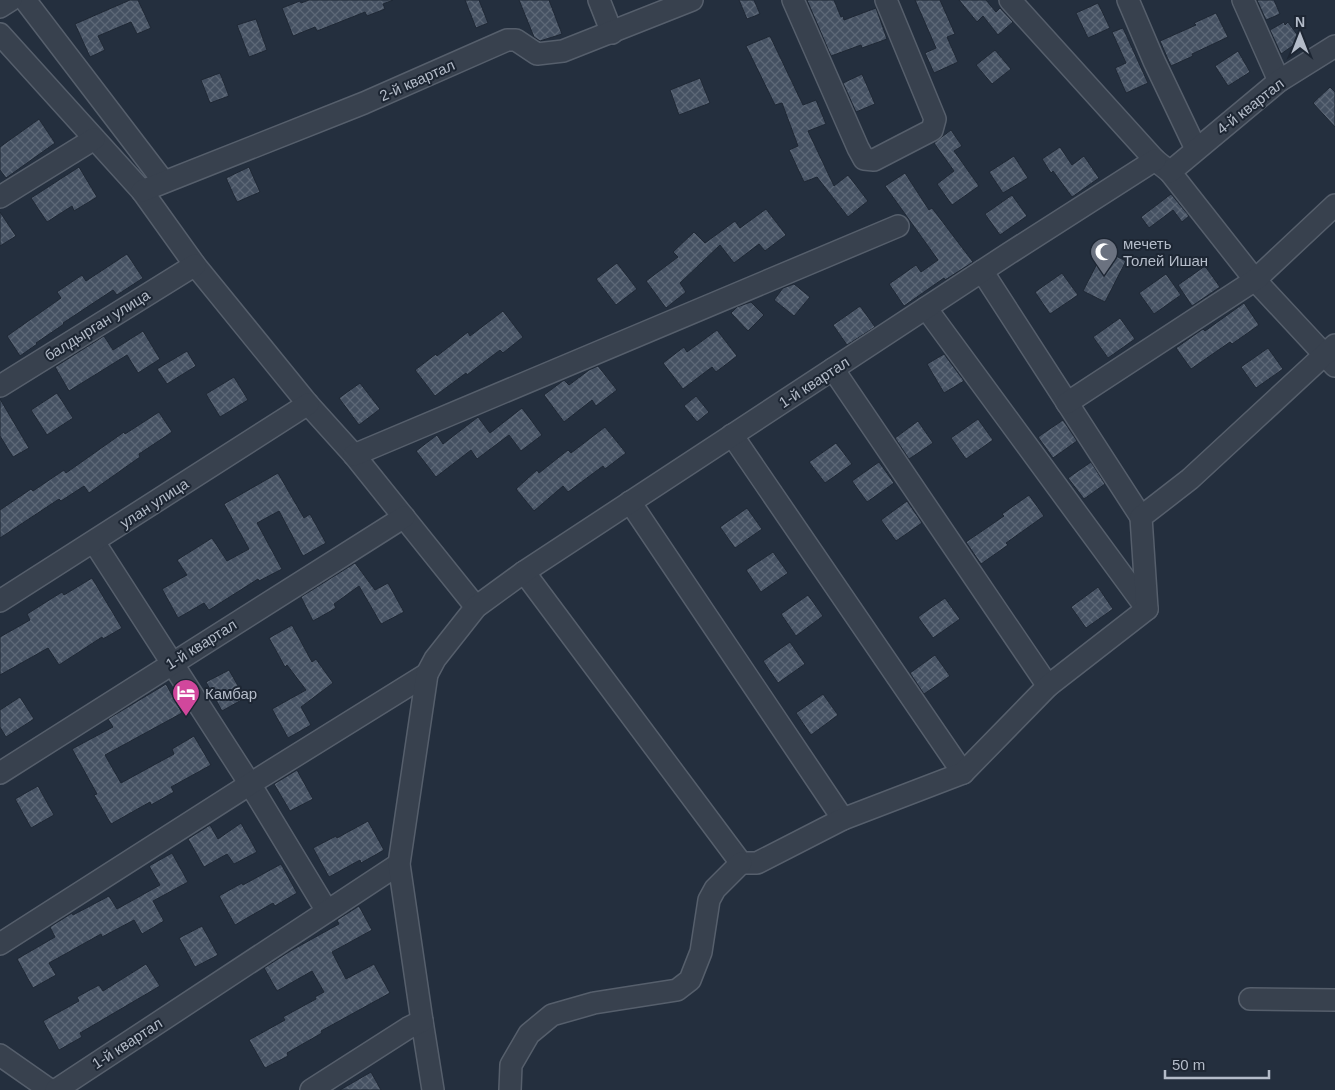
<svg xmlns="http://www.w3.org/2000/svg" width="1335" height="1090" font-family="Helvetica,sans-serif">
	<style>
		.building { fill: url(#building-cross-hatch); stroke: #1f2835 }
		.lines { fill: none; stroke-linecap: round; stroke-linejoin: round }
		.minor-casing { stroke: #565f6c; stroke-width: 24 }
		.minor { stroke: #38414e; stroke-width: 21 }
		.labels { text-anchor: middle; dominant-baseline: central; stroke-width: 4; stroke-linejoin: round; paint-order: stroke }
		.street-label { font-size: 15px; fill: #b4bcc9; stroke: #1d2633 }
		.poi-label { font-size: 15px; fill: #b4bcc9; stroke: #1d2633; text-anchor: start }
	</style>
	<defs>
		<pattern id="building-cross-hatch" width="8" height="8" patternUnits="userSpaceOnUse" patternTransform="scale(1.25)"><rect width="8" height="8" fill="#455162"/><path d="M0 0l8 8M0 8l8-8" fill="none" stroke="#5d6877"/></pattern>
	</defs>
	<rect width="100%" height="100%" fill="#242f3e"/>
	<g class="building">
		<path d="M130 0H138L151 28 137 34 131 22 98 36 105 50 90 57 75 24Z"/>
		<path d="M309 0H393L383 4 385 9 367 16 365 12 317 31 315 27 293 36 282 8 300 1 301 3Z"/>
		<path d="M465 0H479L488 23 476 28Z"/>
		<path d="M519 0H549L562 34 540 41 534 37Z"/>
		<path d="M739 0H754L760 14 747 19Z"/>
		<path d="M807 0H834L841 17 843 16 844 20 876 8 887 39 862 48 861 45 831 56Z"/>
		<path d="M915 0H940L955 34 947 37 958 62 934 73 925 53 936 48Z"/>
		<path d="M959 0H986L996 12 1000 8 1013 22 998 35 983 16 977 22Z"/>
		<path d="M1257 0H1274L1280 14 1266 20Z"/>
		<path d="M1098 3 1110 28 1088 38 1076 13Z"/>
		<path d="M1216 13 1228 37 1192 54 1193 56 1171 66 1160 41 1196 25 1194 23Z"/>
		<path d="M256 19 267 50 249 57 237 25Z"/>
		<path d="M1284 22 1285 25 1288 22 1301 40 1281 54 1270 30Z"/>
		<path d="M1123 28 1148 83 1126 93 1115 68 1126 63 1112 32Z"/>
		<path d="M770 36 803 105 816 100 826 124 808 131 834 186 848 175 868 201 848 217 817 177 804 182 789 150 798 146 782 103 775 105 746 46Z"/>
		<path d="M995 50 1011 69 992 84 976 65Z"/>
		<path d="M1238 51 1250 72 1228 86 1215 66Z"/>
		<path d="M220 73 229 96 210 103 201 80Z"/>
		<path d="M862 74 875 104 856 112 843 83Z"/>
		<path d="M700 78 710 103 679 115 670 90Z"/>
		<path d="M1330 87 1335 92V127L1313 103Z"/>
		<path d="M39 119 55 143 6 178 0 170V147Z"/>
		<path d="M951 130 962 146 954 151 979 186 952 205 937 184 954 171 934 143Z"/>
		<path d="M1060 147 1072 165 1084 156 1099 178 1072 197 1053 171 1051 173 1042 159Z"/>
		<path d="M1014 156 1028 178 1003 193 989 172Z"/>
		<path d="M79 167 97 197 74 211 72 206 47 222 31 198Z"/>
		<path d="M249 167 260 192 237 202 226 178Z"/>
		<path d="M905 173 929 210 932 208 973 262 945 280 944 278 904 306 889 284 916 265 921 272 938 260 885 186Z"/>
		<path d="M1171 194 1189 216 1182 222 1173 210 1149 228 1141 217Z"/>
		<path d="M1012 195 1027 216 1000 235 985 214Z"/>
		<path d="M766 209 786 235 765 251 759 244 734 263 720 245 680 283 686 292 666 308 646 281 678 257 673 252 694 232 705 243 735 221 740 228Z"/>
		<path d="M0 212 16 236 0 246Z"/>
		<path d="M1104 250 1126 261 1105 302 1083 291Z"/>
		<path d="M127 254 143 278 117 295 113 290 63 323 64 324 36 343 37 344 20 356 7 336 61 298 57 292 82 275 86 281Z"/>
		<path d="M617 263 637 289 616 305 596 279Z"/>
		<path d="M1205 266 1220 287 1192 306 1178 285Z"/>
		<path d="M1062 273 1078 295 1050 314 1035 292Z"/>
		<path d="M1166 274 1181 295 1154 314 1139 293Z"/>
		<path d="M794 284 810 297 794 316 774 300 783 288Z"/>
		<path d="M751 302 764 315 748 331 731 313 737 307Z"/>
		<path d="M1244 303 1259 325 1232 344 1230 342 1191 369 1176 348 1203 329 1205 331Z"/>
		<path d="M860 306 875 327 847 345 833 325Z"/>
		<path d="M503 311 523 337 503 353 500 350 467 375 466 373 435 396 415 370 436 354 437 356 468 332 470 336Z"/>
		<path d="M1120 318 1135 339 1108 358 1093 337Z"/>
		<path d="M717 330 737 356 716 372 712 367 683 389 663 363 684 347 687 352Z"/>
		<path d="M143 331 160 359 138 373 127 355 69 391 55 367 104 336 113 350Z"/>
		<path d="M1268 348 1283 369 1256 388 1241 367Z"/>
		<path d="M187 351 196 366 167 384 157 369Z"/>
		<path d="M944 354 964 381 944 393 927 364Z"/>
		<path d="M598 366 617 390 596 406 592 400 564 422 544 395 564 380 569 385 589 370Z"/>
		<path d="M234 377 248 400 220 417 206 394Z"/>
		<path d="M360 383 380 409 359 425 339 398Z"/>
		<path d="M57 393 73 418 47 435 31 410Z"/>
		<path d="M696 396 709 412 697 422 684 406Z"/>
		<path d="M0 399 29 448 13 457 0 436Z"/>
		<path d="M522 408 542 435 521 451 509 435 477 459 471 450 436 477 416 451 437 435 443 444 478 417 490 433Z"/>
		<path d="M159 412 172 432 139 454 140 457 89 493 84 486 61 501 59 499 0 538V510L31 489 33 491 64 470 66 473 124 432 125 434Z"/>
		<path d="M978 419 993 440 966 459 951 438Z"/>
		<path d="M1063 420 1077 441 1053 458 1038 437Z"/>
		<path d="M918 421 933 443 909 459 895 438Z"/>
		<path d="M605 427 626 453 605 469 603 466 568 492 563 486 534 511 516 489 537 470 539 473 568 450 571 453Z"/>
		<path d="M836 443 852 464 825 483 809 462Z"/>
		<path d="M879 462 894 483 867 502 852 481Z"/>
		<path d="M1091 462 1105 484 1084 499 1068 478Z"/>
		<path d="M278 473 304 518 310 514 326 543 303 556 279 511 257 523 282 569 259 581 258 579 209 610 204 603 178 618 162 589 187 575 177 560 212 538 227 561 249 549 224 504Z"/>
		<path d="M1029 495 1044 516 1006 543 1008 545 981 564 966 542 1004 516 1002 514Z"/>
		<path d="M907 501 922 523 896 541 881 520Z"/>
		<path d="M747 508 762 529 735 548 720 527Z"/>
		<path d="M773 552 788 573 761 592 746 570Z"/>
		<path d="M355 563 375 590 388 583 404 612 381 624 359 586 334 604 336 608 313 621 301 597Z"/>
		<path d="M92 578 122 628 103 639 102 637 59 665 48 648 0 675V637L30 620 27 614 62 592 64 595Z"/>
		<path d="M1098 587 1113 609 1086 628 1071 607Z"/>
		<path d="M808 595 823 616 796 636 781 614Z"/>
		<path d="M945 598 960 619 933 638 918 617Z"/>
		<path d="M292 625 312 662 316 659 333 683 301 707 311 725 288 738 272 709 306 690 287 665 285 667 269 638Z"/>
		<path d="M790 642 805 664 778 683 763 661Z"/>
		<path d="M935 655 950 676 924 694 910 673Z"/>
		<path d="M229 670 245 698 222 711 206 682Z"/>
		<path d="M166 684 182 713 105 755 121 783 174 754 172 749 194 736 211 765 171 787 174 792 151 805 150 802 111 824 94 795 97 794 72 749 113 727 108 719Z"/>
		<path d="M823 694 838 715 811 735 796 713Z"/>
		<path d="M20 697 34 719 6 737 0 727V710Z"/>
		<path d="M297 770 313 799 290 811 274 784Z"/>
		<path d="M38 786 54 815 31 828 15 799Z"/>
		<path d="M368 821 384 850 361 863 360 860 329 877 313 848 336 836 337 838Z"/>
		<path d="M241 823 257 852 234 864 227 854 204 867 188 839 210 825 218 839Z"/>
		<path d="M172 853 188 882 153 901 164 921 142 934 134 920 102 937 101 934 49 963 56 975 33 988 17 959 55 937 50 927 72 913 73 915 109 896 117 909 160 885 149 866Z"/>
		<path d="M281 864 297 893 275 906 273 903 235 925 219 896 242 883 243 885Z"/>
		<path d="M359 906 372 930 332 952 346 979 374 964 390 993 321 1031 322 1033 287 1053 288 1056 265 1068 249 1040 285 1020 283 1017 316 999 315 997 324 992 312 971 277 991 264 968 292 950 339 924 337 920Z"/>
		<path d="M202 926 218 955 195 967 179 938Z"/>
		<path d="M146 964 160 986 80 1033 82 1037 59 1050 43 1021 79 1001 77 997 99 985 103 991Z"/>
		<path d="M371 1072 381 1090H340Z"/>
	</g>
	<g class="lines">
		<defs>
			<g id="minor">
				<path d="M25 0 164 182"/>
				<path d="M599 0 612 33"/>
				<path d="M793 0 858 148 864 159 874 160 932 130 935 119 886 0"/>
				<path d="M1010 0 1155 160 1170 172 1255 280 1335 366"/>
				<path d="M1128 0 1154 61 1196 149"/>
				<path d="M1243 0 1279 81"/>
				<path d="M0 7 11 0"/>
				<path d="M0 34 142 191 195 265 308 404 354 455 476 607"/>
				<path d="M1170 172 1279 81 1335 46"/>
				<path d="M142 191 364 103 507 40H516L537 54 563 51 692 0"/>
				<path d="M0 197 94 139"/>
				<path d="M982 271 1141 517"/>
				<path d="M926 308 1147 609"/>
				<path d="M833 369 1048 686"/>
				<path d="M0 386 195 265"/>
				<path d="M1067 403 1255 280 1335 205"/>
				<path d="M732 435 963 773"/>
				<path d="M354 455 898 226"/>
				<path d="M630 502 843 819"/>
				<path d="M94 542 250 784 327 911"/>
				<path d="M524 572 741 863H757L843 819 963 773 1048 686 1147 609 1141 517 1190 479 1335 345"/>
				<path d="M0 601 308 404"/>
				<path d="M0 773 404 517"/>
				<path d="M0 944 250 784 427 674"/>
				<path d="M1250 999 1335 1000"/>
				<path d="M422 1021 433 1090"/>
				<path d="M0 1055 50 1090"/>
				<path d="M56 1090 399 864"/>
				<path d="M311 1090 408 1028 422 1021 399 864 427 674 435 659 476 607 524 572 1008 254 1155 160"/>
				<path d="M510 1090 511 1065 529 1034 552 1015 594 1003 677 990 690 980 701 952 709 900 715 889 741 863"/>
			</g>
		</defs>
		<use href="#minor" class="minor-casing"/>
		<use href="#minor" class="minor"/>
	</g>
	<defs>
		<symbol id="mosque-pin" viewBox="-11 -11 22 30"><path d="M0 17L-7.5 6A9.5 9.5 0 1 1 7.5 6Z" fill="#6b7280" stroke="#1d2633"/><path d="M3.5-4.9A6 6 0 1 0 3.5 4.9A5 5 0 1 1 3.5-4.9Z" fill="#fff"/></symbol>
		<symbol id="hotel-pin" viewBox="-11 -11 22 30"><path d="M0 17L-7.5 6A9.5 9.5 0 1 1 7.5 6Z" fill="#d1479c" stroke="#1d2633"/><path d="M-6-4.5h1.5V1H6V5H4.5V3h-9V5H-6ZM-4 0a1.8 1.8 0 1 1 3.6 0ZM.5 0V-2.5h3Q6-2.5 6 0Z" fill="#fff"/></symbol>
	</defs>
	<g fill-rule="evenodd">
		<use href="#mosque-pin" x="1088" y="236" width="32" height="43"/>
		<use href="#hotel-pin" x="170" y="677" width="32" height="43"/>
	</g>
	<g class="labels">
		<g class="street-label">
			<text transform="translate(417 80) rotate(-24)">2-й квартал</text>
			<text transform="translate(1250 106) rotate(-38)">4-й квартал</text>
			<text transform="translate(97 325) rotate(-32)">балдырган улица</text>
			<text transform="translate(814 382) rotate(-33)">1-й квартал</text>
			<text transform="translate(154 503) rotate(-33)">улан улица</text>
			<text transform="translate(201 644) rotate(-32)">1-й квартал</text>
			<text transform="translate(127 1043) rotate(-33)">1-й квартал</text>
		</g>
		<g class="poi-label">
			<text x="1123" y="243">мечеть<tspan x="1123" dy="17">Толей Ишан</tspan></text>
			<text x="205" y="693">Камбар</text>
		</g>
	</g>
	<g transform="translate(1300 35)" stroke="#1d2633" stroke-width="4" paint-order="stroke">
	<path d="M0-4L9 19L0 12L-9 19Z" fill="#b4bcc9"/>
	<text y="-8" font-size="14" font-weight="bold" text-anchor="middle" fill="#b4bcc9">N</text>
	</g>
	<path d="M1165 1070v8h104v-8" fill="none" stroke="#b4bcc9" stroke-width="2.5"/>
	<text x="1172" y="1070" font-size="15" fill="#b4bcc9" stroke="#1d2633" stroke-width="4" paint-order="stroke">50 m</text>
</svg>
